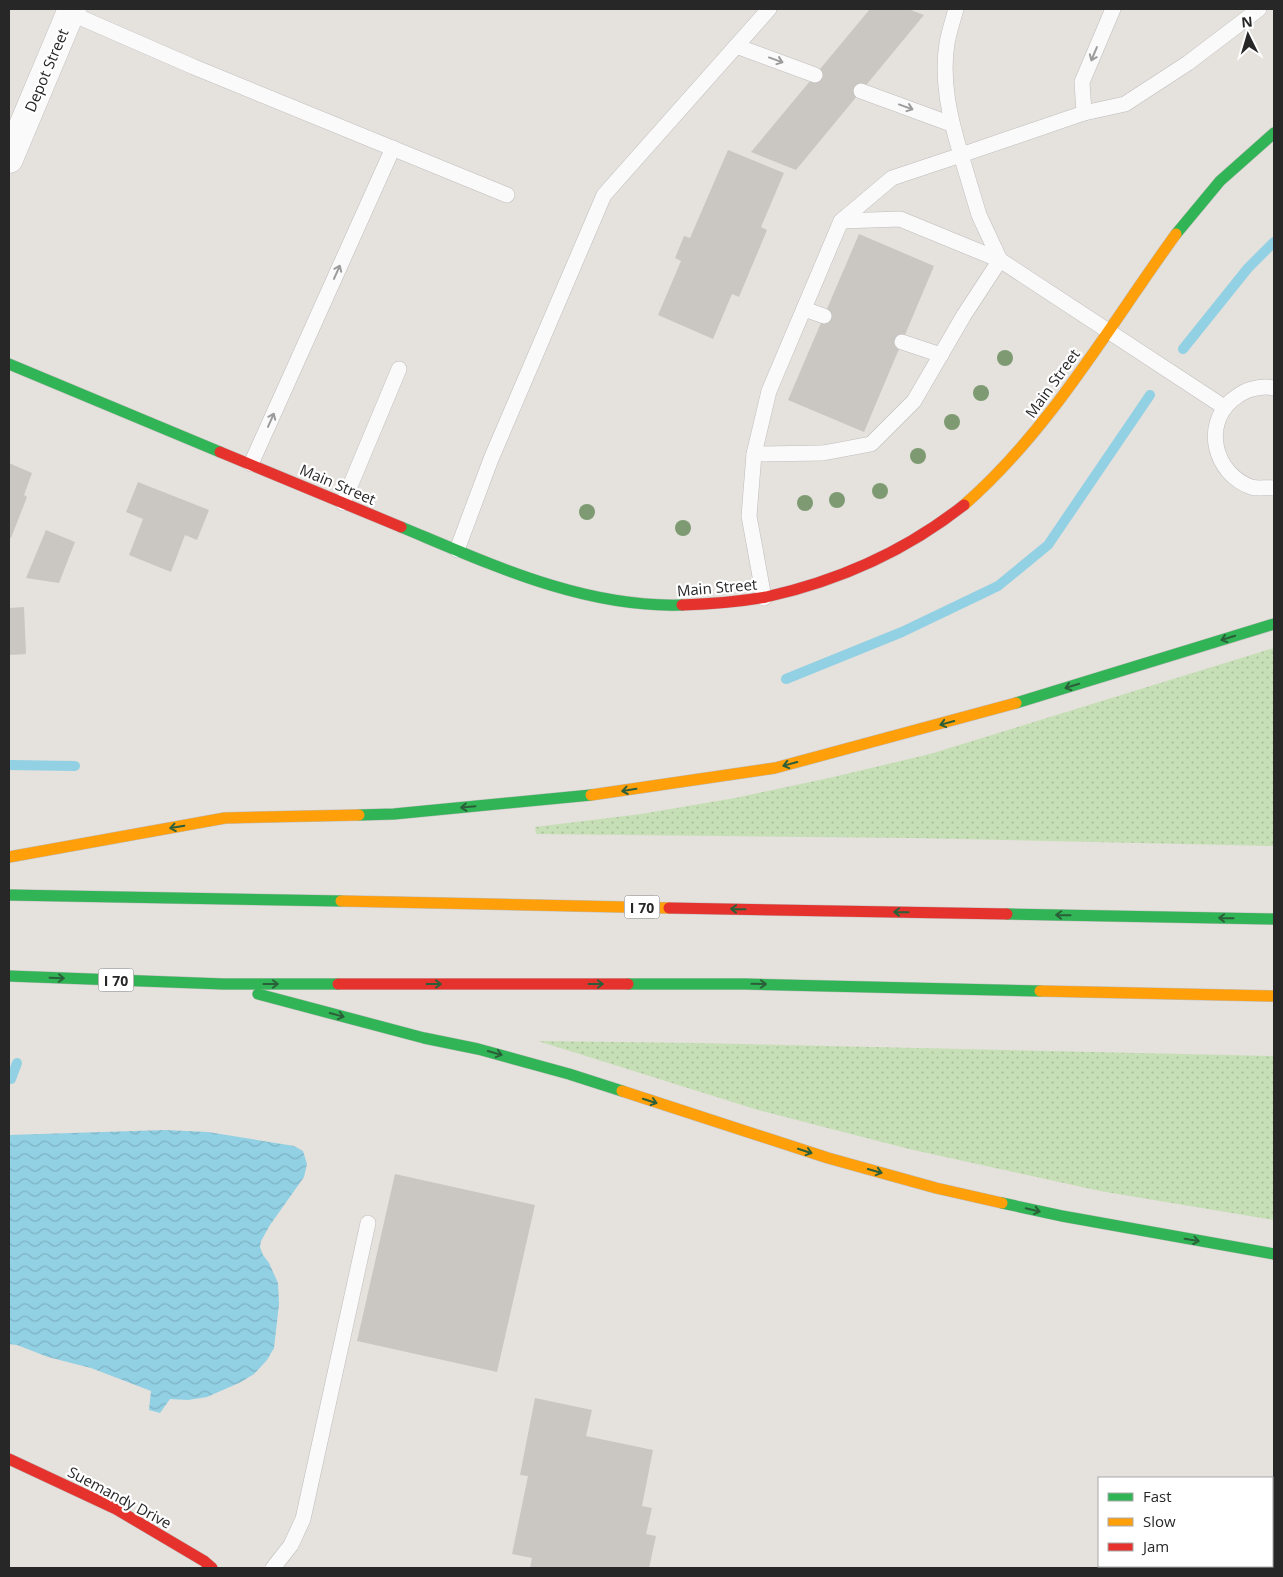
<svg xmlns="http://www.w3.org/2000/svg" width="1283" height="1577" font-family="'Open Sans',sans-serif">
	<style>
		.grass { fill: url(#grass-dots) }
		.water { fill: url(#water-waves) }
		.lines { fill: none; stroke-linecap: round; stroke-linejoin: round }
		.stream { stroke: #92d0e4; stroke-width: 10 }
		.building { fill: #cac7c3 }
		.lane-casing { stroke: #bfbdbd; stroke-width: 16 }
		.street-casing { stroke: #bfbdbd; stroke-width: 29 }
		.fast-casing { stroke: #bfbdbd; stroke-width: 12 }
		.slow-casing { stroke: #bfbdbd; stroke-width: 12 }
		.jam-casing { stroke: #bfbdbd; stroke-width: 12 }
		.lane { stroke: #fbfafa; stroke-width: 15 }
		.street { stroke: #fbfafa; stroke-width: 28 }
		.fast { stroke: #30b455; stroke-width: 11 }
		.slow { stroke: #ff9f0a; stroke-width: 11 }
		.jam { stroke: #e5322d; stroke-width: 11 }
		.tree { fill: #7e9a72 }
		.oneway { stroke: #9c9b9b }
		.oneway2 { stroke: #2b5f39 }
		.labels { text-anchor: middle; dominant-baseline: central; stroke-width: 4.5; stroke-linejoin: round; paint-order: stroke }
		.shield { fill: #fff; stroke: #686868; stroke-width: 1 }
		.shield-label { font-size: 14px; font-weight: bold; fill: #272727 }
		.street-label { font-size: 15px; fill: #272727; stroke: #fff }
	</style>
	<defs>
		<pattern id="grass-dots" width="8" height="8" patternUnits="userSpaceOnUse" patternTransform="scale(1.25)"><rect width="8" height="8" fill="#c7dfb6"/><path d="M2 2h.1M6 6h.1" fill="none" stroke="#abbf9c" stroke-width="1.8" stroke-linecap="round"/></pattern>
		<pattern id="water-waves" width="16" height="10" patternUnits="userSpaceOnUse" patternTransform="scale(1.25)"><rect width="16" height="10" fill="#92d0e4"/><path d="M0 5q4-4 8 0t8 0" fill="none" stroke="#7eb3c4"/></pattern>
	</defs>
	<rect width="100%" height="100%" fill="#e5e1dc"/>
	<g class="grass">
		<path d="M1274 648V846L910 838 536 834 535 827 641 814 735 798 829 778 930 754Z"/>
		<path d="M538 1041 695 1043 1274 1056V1220L1100 1191 909 1149 758 1110Z"/>
	</g>
	<path class="water" d="M165 1130 208 1132 294 1146 303 1151 307 1164 304 1177 270 1225 261 1241 260 1247 263 1255 269 1263 278 1283 279 1304 274 1348 267 1360 254 1374 241 1382 207 1397 188 1400 170 1399 160 1413 149 1410 151 1391 91 1368 48 1357 17 1345 9 1344V1135Z"/>
	<g class="lines">
		<g class="stream">
			<path d="M1183 349 1248 268 1274 242"/>
			<path d="M786 679 902 632 998 586 1048 545 1150 395"/>
			<path d="M9 765 75 766"/>
			<path d="M11 1079 17 1063"/>
		</g>
	</g>
	<g class="building">
		<path d="M870 9H908L924 15 796 170 751 152Z"/>
		<path d="M728 150 784 173 761 227 767 230 739 297 732 294 713 339 658 315 681 261 675 258 684 236 690 238Z"/>
		<path d="M859 234 934 266 864 432 788 400Z"/>
		<path d="M9 463 32 473 24 495 27 497 11 538H9Z"/>
		<path d="M138 482 209 510 197 540 185 535 171 572 129 555 143 519 126 512Z"/>
		<path d="M46 530 75 542 59 583 26 578Z"/>
		<path d="M24 607 26 654 9 655V608Z"/>
		<path d="M395 1174 535 1205 497 1372 357 1341Z"/>
		<path d="M535 1398 592 1410 586 1436 653 1450 642 1506 652 1508 646 1534 656 1536 649 1568H530L532 1558 512 1554 528 1476 520 1475Z"/>
	</g>
	<g class="lines">
		<defs>
			<g id="lane">
				<path d="M70 13 194 67 507 195"/>
				<path d="M736 46 815 75"/>
				<path d="M861 91 951 124"/>
				<path d="M1084 113 1082 82 1113 9"/>
				<path d="M804 309 824 316"/>
				<path d="M902 342 941 355"/>
				<path d="M1274 388C1266 386 1260 387 1252 389 1243 391 1239 395 1232 400 1202 426 1215 474 1251 487 1258 489 1267 487 1274 488"/>
				<path d="M1224 407 1000 260 979 215 961 155 1084 113 1125 104 1188 63 1259 9"/>
				<path d="M754 454 823 453 871 444 914 401 964 315 1000 260 900 219 841 221"/>
				<path d="M251 464 393 148"/>
				<path d="M343 503 399 369"/>
				<path d="M457 550 491 459 604 195 769 9"/>
				<path d="M764 598 749 516 754 454 769 391 841 221 892 178 961 155C950 119 941 81 947 43 949 32 953 20 956 9"/>
				<path d="M273 1568 291 1545 303 1519 368 1223"/>
			</g>
			<path id="street" d="M9 159 72 9"/>
			<g id="fast">
				<path d="M1176 234 1220 181 1274 133"/>
				<path d="M9 364 220 452"/>
				<path d="M401 527C490 564 583 608 682 605"/>
				<path d="M1016 703 1274 624"/>
				<path d="M359 815 394 814 591 795"/>
				<path d="M9 895 341 901"/>
				<path d="M1007 914 1274 919"/>
				<path d="M9 976 223 984H338"/>
				<path d="M628 984H745L1040 991"/>
				<path d="M258 994 424 1038 478 1049 569 1074 622 1091"/>
				<path d="M1002 1203 1062 1216 1274 1254"/>
			</g>
			<g id="slow">
				<path d="M964 505C1051 429 1109 326 1176 234"/>
				<path d="M591 795 775 768 1016 703"/>
				<path d="M9 857 225 818 359 815"/>
				<path d="M341 901 669 908"/>
				<path d="M1040 991 1274 996"/>
				<path d="M622 1091 828 1158 936 1188 1002 1203"/>
			</g>
			<g id="jam">
				<path d="M220 452 401 527"/>
				<path d="M682 605C710 604 738 602 766 597 838 581 907 550 964 505"/>
				<path d="M669 908 1007 914"/>
				<path d="M338 984H628"/>
				<path d="M9 1459 116 1509 204 1561 212 1568"/>
			</g>
		</defs>
		<use href="#lane" class="lane-casing"/>
		<use href="#street" class="street-casing"/>
		<use href="#fast" class="fast-casing"/>
		<use href="#slow" class="slow-casing"/>
		<use href="#jam" class="jam-casing"/>
		<use href="#lane" class="lane"/>
		<use href="#street" class="street"/>
		<use href="#fast" class="fast"/>
		<use href="#slow" class="slow"/>
		<use href="#jam" class="jam"/>
	</g>
	<g class="tree">
		<circle cx="1005" cy="358" r="8"/>
		<circle cx="981" cy="393" r="8"/>
		<circle cx="952" cy="422" r="8"/>
		<circle cx="918" cy="456" r="8"/>
		<circle cx="880" cy="491" r="8"/>
		<circle cx="837" cy="500" r="8"/>
		<circle cx="805" cy="503" r="8"/>
		<circle cx="587" cy="512" r="8"/>
		<circle cx="683" cy="528" r="8"/>
	</g>
	<defs><path id="oneway-shaft" d="M-6 0H5M1.5-3L5.5 0L1.5 3" fill="none" stroke-width="1.6" stroke-linecap="round" stroke-linejoin="round" transform="scale(1.25)"/></defs>
	<g class="oneway">
		<use href="#oneway-shaft" transform="translate(1094 54) rotate(113)"/>
		<use href="#oneway-shaft" transform="translate(776 60) rotate(20)"/>
		<use href="#oneway-shaft" transform="translate(906 107) rotate(20)"/>
		<use href="#oneway-shaft" transform="translate(337 272) rotate(-66)"/>
		<use href="#oneway-shaft" transform="translate(271 420) rotate(-66)"/>
	</g>
	<g class="oneway2">
		<use href="#oneway-shaft" transform="translate(1228 638) rotate(163)"/>
		<use href="#oneway-shaft" transform="translate(1072 686) rotate(163)"/>
		<use href="#oneway-shaft" transform="translate(947 723) rotate(165)"/>
		<use href="#oneway-shaft" transform="translate(790 764) rotate(165)"/>
		<use href="#oneway-shaft" transform="translate(629 790) rotate(171)"/>
		<use href="#oneway-shaft" transform="translate(468 807) rotate(175)"/>
		<use href="#oneway-shaft" transform="translate(177 827) rotate(170)"/>
		<use href="#oneway-shaft" transform="translate(738 909) rotate(-179)"/>
		<use href="#oneway-shaft" transform="translate(901 912) rotate(-179)"/>
		<use href="#oneway-shaft" transform="translate(1063 915) rotate(-179)"/>
		<use href="#oneway-shaft" transform="translate(1226 918) rotate(-179)"/>
		<use href="#oneway-shaft" transform="translate(57 978) rotate(2)"/>
		<use href="#oneway-shaft" transform="translate(271 984)"/>
		<use href="#oneway-shaft" transform="translate(434 984)"/>
		<use href="#oneway-shaft" transform="translate(596 984)"/>
		<use href="#oneway-shaft" transform="translate(759 984) rotate(1)"/>
		<use href="#oneway-shaft" transform="translate(337 1015) rotate(15)"/>
		<use href="#oneway-shaft" transform="translate(495 1053) rotate(16)"/>
		<use href="#oneway-shaft" transform="translate(650 1101) rotate(18)"/>
		<use href="#oneway-shaft" transform="translate(805 1151) rotate(18)"/>
		<use href="#oneway-shaft" transform="translate(875 1171) rotate(16)"/>
		<use href="#oneway-shaft" transform="translate(1033 1210) rotate(13)"/>
		<use href="#oneway-shaft" transform="translate(1192 1240) rotate(10)"/>
	</g>
	<g class="labels">
		<g class="shield">
			<rect x="624.5" y="895.5" width="35" height="23" rx="4"/>
			<rect x="98.5" y="968.5" width="35" height="23" rx="4"/>
		</g>
		<g class="shield-label">
			<text x="642" y="907">I 70</text>
			<text x="116" y="980">I 70</text>
		</g>
		<g class="street-label">
			<text transform="translate(46 70) rotate(-67)">Depot Street</text>
			<text transform="translate(1052 383) rotate(-54)">Main Street</text>
			<text transform="translate(338 484) rotate(23)">Main Street</text>
			<text transform="translate(717 587) rotate(-5)">Main Street</text>
			<text transform="translate(120 1497) rotate(28)">Suemandy Drive</text>
		</g>
	</g>
	<rect width="1283" height="1577" fill="none" stroke="#272727" stroke-width="20"/>
	<rect x="1098" y="1477" width="175" height="90" fill="#ffffff" stroke="#a9a9a9"/>
	<rect x="1108" y="1493" width="25" height="8" fill="#30b455" stroke="#a9a9a9"/>
	<text x="1143" y="1502" font-size="15" fill="#272727">Fast</text>
	<rect x="1108" y="1518" width="25" height="8" fill="#ff9f0a" stroke="#a9a9a9"/>
	<text x="1143" y="1527" font-size="15" fill="#272727">Slow</text>
	<rect x="1108" y="1543" width="25" height="8" fill="#e5322d" stroke="#a9a9a9"/>
	<text x="1143" y="1552" font-size="15" fill="#272727">Jam</text>
	<g transform="translate(1248 35) rotate(355)" stroke="#ffffff" stroke-width="4" paint-order="stroke">
	<path d="M0-4L9 19L0 12L-9 19Z" fill="#272727"/>
	<text y="-8" font-size="14" font-weight="bold" text-anchor="middle" fill="#272727">N</text>
	</g>
</svg>
